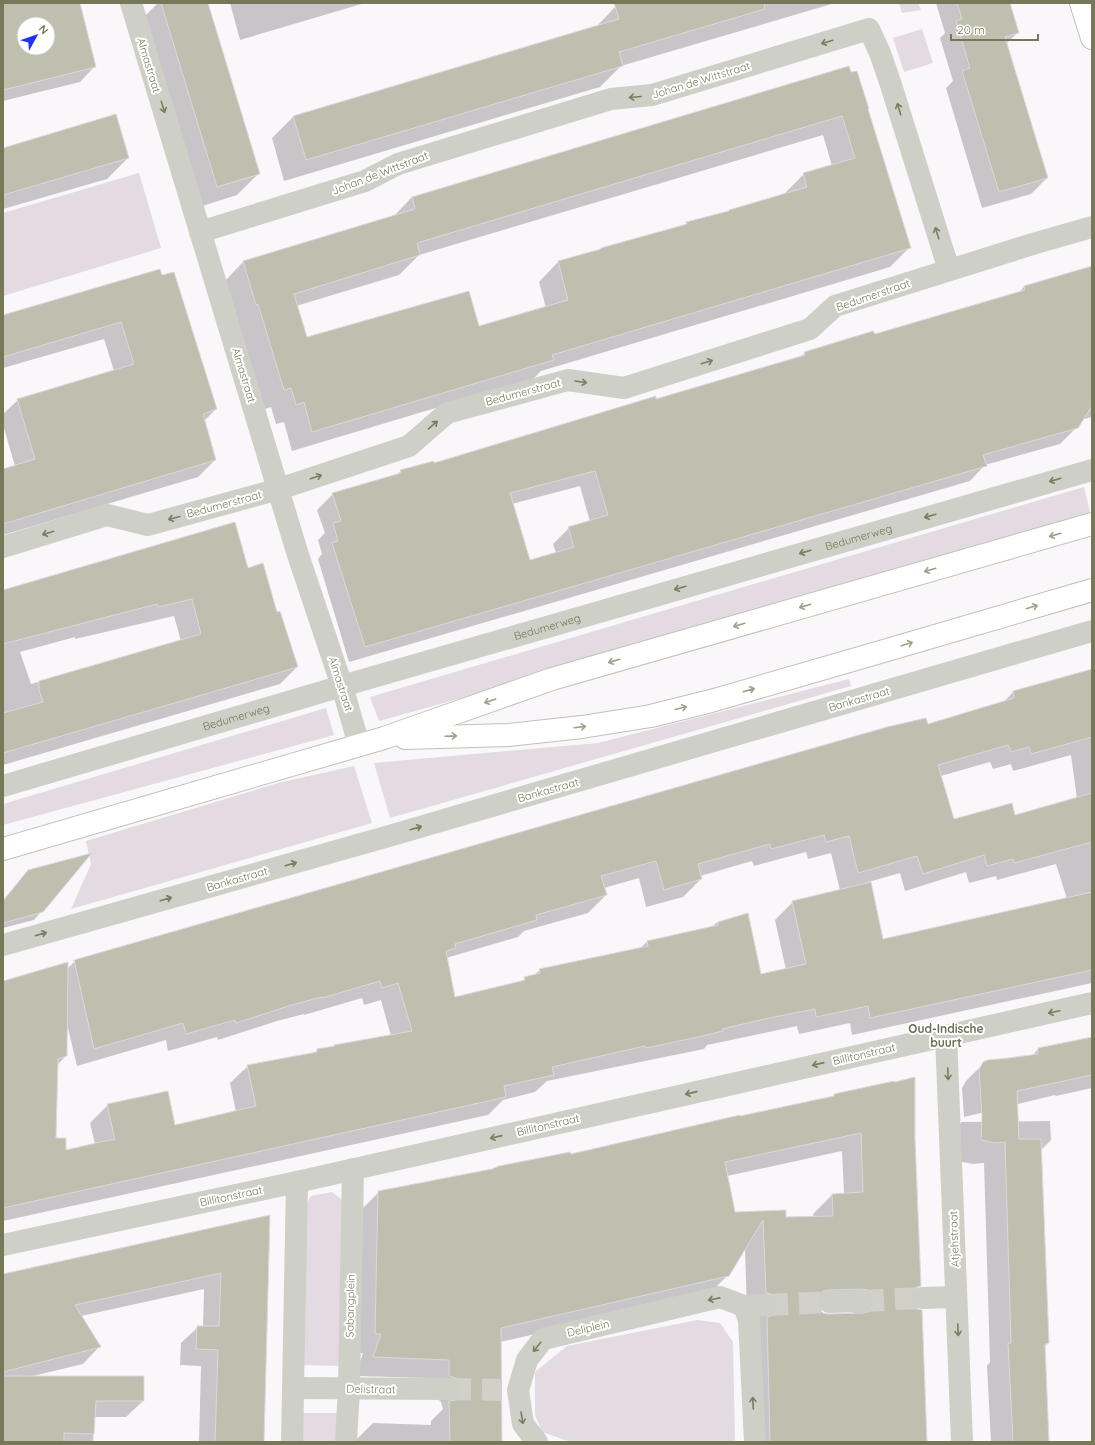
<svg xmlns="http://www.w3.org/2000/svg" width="1095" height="1445" font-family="Quicksand,sans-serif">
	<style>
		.green { fill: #e4dae1 }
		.shadow { fill: #0003; fill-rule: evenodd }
		.building { fill: #bfbfb0; stroke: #dbd9dc; fill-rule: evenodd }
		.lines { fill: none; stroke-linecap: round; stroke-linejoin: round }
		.minor-tunnel { stroke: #d2d1c9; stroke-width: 22; stroke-dasharray: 22 11; stroke-linecap: butt }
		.major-casing { stroke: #c0c1b7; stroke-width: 24 }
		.minor { stroke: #cecfc6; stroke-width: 22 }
		.major { stroke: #fff; stroke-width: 22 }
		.oneway { stroke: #7a7d5e }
		.oneway2 { stroke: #9fa18a }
		.labels { text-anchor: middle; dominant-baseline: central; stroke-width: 4; stroke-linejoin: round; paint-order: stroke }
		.street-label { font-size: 11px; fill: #767958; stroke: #fff }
		.neighbourhood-label { font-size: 12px; font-weight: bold; fill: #6d7054; stroke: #fff }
	</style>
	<rect width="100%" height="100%" fill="#f9f7fa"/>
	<g class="green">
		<path d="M899 3H918L921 10 902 13Z"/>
		<path d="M922 29 933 63 904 72 893 38Z"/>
		<path d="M139 173 161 248 3 296V213Z"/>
		<path d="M1084 487 1090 512 630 651 379 721 370 697Z"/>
		<path d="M849 679 851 686 390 818 374 763 598 743Z"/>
		<path d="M326 708 334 735 3 825V804Z"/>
		<path d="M354 766 372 823 71 909 91 864 86 841 278 783Z"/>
		<path d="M332 1192 341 1199 345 1204 340 1366 301 1365 307 1203 311 1196Z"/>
		<path d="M697 1320 720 1323 733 1342 735 1442H571L542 1432 535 1415V1372L567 1346Z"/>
		<path d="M300 1413H339V1442H299Z"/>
	</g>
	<g class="shadow">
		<path d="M3 3H79L95 66 80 82 3 101ZM24 24H48V48H24Z"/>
		<path d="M158 3H206L259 173 237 195 196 208 139 22Z"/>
		<path d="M230 3H365L240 40Z"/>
		<path d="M627 3H835L621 66 600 87 284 181 272 138 293 117 596 27 616 6Z"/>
		<path d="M936 3H1008L1018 32 1006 44 1047 178 1031 194 982 208 946 88 953 81 940 38 945 33Z"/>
		<path d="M850 73 910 247 890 267 541 371 533 379 292 451 284 422 276 424 271 407 265 409 224 282 243 262 393 217 412 197ZM823 135 832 166 804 174 784 194 728 213 687 223 685 225 558 262 539 282 546 308 479 328 307 338 296 306 399 275 419 255Z"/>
		<path d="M3 149 128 158 107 179 3 209Z"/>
		<path d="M1092 267V417L1081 420 1076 428 1060 444 985 465 970 481 349 662 318 559 322 554 318 540 325 533 317 510 333 494 396 475 401 471 434 464 800 357 805 353 874 335 1018 293 1024 287ZM580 486 590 522 569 528 553 544 556 553 529 561 512 504Z"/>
		<path d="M159 270 216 409 204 421 215 460 198 477 3 535V470L15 466 3 425V414L18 400 114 371 104 339 3 368V316Z"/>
		<path d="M247 569 276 613 297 667 280 684 3 765V592ZM174 616 181 641 31 684 20 652 75 637V639Z"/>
		<path d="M1092 670V983L852 1035 850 1023 799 1034 797 1026 750 1036 707 1045 704 1049 547 1081 535 1092 503 1100 488 1115 3 1221V982L67 969 75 961 927 725 1003 703 1013 692ZM1071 755 1077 799 1015 816 954 820 941 776 990 762 993 769 1011 764 1013 771ZM806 852 808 859 831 853 840 890 793 902 775 920 786 970 760 975 748 914 716 923 712 927 647 942 640 948 540 970 533 976 525 978 521 983 454 998 446 958 518 937 524 931 588 913 606 895 604 888 639 878 646 907 683 897 701 879 700 876 752 861 754 866ZM1056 864 1067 899 882 941 865 883 900 873 905 891 966 872 969 883 996 876 997 880ZM362 998 364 1005 381 1000 391 1036 335 1046 333 1048 317 1050 314 1053 248 1066 230 1083 236 1112 175 1126 108 1105 90 1123 95 1144 65 1151 55 1139 57 1065 66 1056 67 1024 77 1066 166 1040 168 1051 217 1037 218 1040 277 1021 304 1014V1015Z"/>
		<path d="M29 871 42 911 34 920 3 928V900Z"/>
		<path d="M1092 1040V1088L1056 1096 1055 1095 964 1117 962 1088 966 1081 984 1063 1032 1056 1038 1049Z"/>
		<path d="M834 1095 914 1139 920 1285 909 1296 926 1442H751L745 1248 728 1275 709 1294 500 1342 501 1442H354L373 1423 431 1425V1421L443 1409 441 1402 436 1397 430 1378 355 1376 363 1353H357L360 1211 379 1192 571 1155 832 1098ZM842 1151 844 1194 832 1195 813 1214 814 1217 786 1218 734 1213 727 1176ZM843 1307 849 1309 855 1315H829L822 1314 816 1308Z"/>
		<path d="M1050 1121 1051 1140 1041 1150 1048 1343 1044 1347 1048 1442H991L987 1366 990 1362 984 1163 973 1164 942 1158 941 1144 962 1122Z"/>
		<path d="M269 1216 263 1442H199L201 1366 180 1365 181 1343 198 1327H203L204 1289 81 1316 99 1347 83 1364 33 1376 143 1401 126 1417H94L93 1442H3V1275Z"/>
		<path d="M1092 1324V1348L1091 1326Z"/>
	</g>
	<g class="building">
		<path d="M3 3H80L96 67 3 90ZM24 24H48V48H24Z"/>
		<path d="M161 3H208L260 174 217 187Z"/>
		<path d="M614 3H764L765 9 619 52 623 66 306 160 293 116 619 19Z"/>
		<path d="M957 3H1010L1019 33 1005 37 1048 178 999 192 962 71 970 68 956 21 962 19Z"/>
		<path d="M849 66 851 72 857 71 869 109H868L911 248 552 355 554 360 312 432 304 402 296 405 291 388 284 390 258 304 256 305 243 261 415 209 412 197ZM842 116 855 158 803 173 807 187 729 210V211L686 222 687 224 601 248V249L558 261 568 300 479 326 469 291 307 337 294 294 420 255 417 243Z"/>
		<path d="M116 114 129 158 3 195V148Z"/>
		<path d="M1092 266V406L1078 428 983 455 987 466 365 647 332 543 338 541 333 523 341 521 332 493 401 473 400 470 434 461V463L656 396V399L805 355 804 352 873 331 875 334 1025 290 1024 286ZM595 471 608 515 568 527 574 547 530 560 510 493Z"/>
		<path d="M160 269 162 275 174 272 217 409 203 414 216 460 3 524V469L35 459 17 399 134 364 121 322 3 357V315Z"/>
		<path d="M235 522 248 568 263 563 277 612 280 611 298 667 3 753V713L43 702 39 690V681L201 634 192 599 158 607 157 604 3 644V590Z"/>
		<path d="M1092 669V737L1031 754 1029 747 1011 752 1008 745 938 765 954 819 1012 803 1015 815 1092 793V842L1014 863 1013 859 987 866 984 855 923 874 917 856 858 873 849 836 826 842 824 835 771 849 770 844 698 864 702 879 664 890 656 861 601 876 607 895 536 915 537 920 455 944 456 948 446 951 455 997 525 980 524 977 540 973 539 969 648 946 647 941 718 925V922L748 913 761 974 806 964 792 901 871 882 883 939 1092 892V970L870 1018 868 1006 816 1017 815 1009 769 1018 722 1029 723 1031 698 1037 646 1048 645 1046 552 1067 554 1075 504 1086 506 1097 3 1208V981L68 962 67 1056 58 1059 56 1138H66V1150L109 1140H115L107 1104 168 1091 175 1125 256 1106 247 1065 317 1052V1049L335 1046 334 1045 412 1031 398 983 382 988 380 981 322 998V997L295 1004 236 1023 235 1020 186 1034 183 1023 94 1049 74 960 887 727 926 718 928 724 1014 698 1013 691Z"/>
		<path d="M92 853 43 912 3 923V901L28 870Z"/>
		<path d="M1092 1037V1075L1017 1091 1019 1139H1041L1049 1343 1045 1344 1049 1442H1013L1008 1343H1011L1005 1142 995 1143 981 1140 982 1117 979 1070 983 1062 988 1060 1008 1058 1038 1054V1048Z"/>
		<path d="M915 1077V1139L921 1286 916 1287 911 1292 910 1299 911 1304 916 1309 922 1310 927 1442H770L767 1317 773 1315 777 1310 778 1305 776 1298 771 1294 766 1293 763 1220 729 1276 501 1328 502 1442H450L449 1401 455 1400 460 1396 461 1389 460 1383 456 1378 449 1376V1360L373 1357 381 1334H375L378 1191 492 1169 499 1166 570 1152 571 1154 740 1115V1116L834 1096V1094L894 1081 895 1082ZM861 1133 863 1192 832 1194 833 1216 786 1217V1210L735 1212 725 1162ZM862 1289 868 1290 873 1295 874 1300 873 1307 868 1312 862 1313 829 1314 823 1313 818 1308 817 1303 818 1296 823 1291 829 1290Z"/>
		<path d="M270 1215 264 1442H215L218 1350 196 1349 197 1326H219L221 1273 75 1305 101 1347 3 1372V1274Z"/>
		<path d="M3 1376H144V1401H96L94 1434 64 1433V1442H3Z"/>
	</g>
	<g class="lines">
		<g class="minor-tunnel">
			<path d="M862 1301 922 1298"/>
			<path d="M766 1305 829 1302"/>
			<path d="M449 1389 502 1390"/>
		</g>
		<defs>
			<g id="major">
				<path d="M1081 3 1092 38"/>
				<path d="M405 738 508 735 582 727 651 716 711 701 870 655 1092 590"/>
				<path d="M3 849 384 738 552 679 1092 524"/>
			</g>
		</defs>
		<use href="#major" class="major-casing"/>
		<g class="minor">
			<path d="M131 3 298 555 342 686 359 745"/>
			<path d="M200 232 365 181 398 164 611 99 652 95 869 29 880 53 891 85 949 270"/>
			<path d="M3 547 107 515 148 525 279 489 409 446 447 413 568 380 624 388 810 329 835 306 1036 243 1092 227"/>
			<path id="s1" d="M3 786 342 686 1092 470"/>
			<path d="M3 945 389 836 1092 631"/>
			<path d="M946 1035 962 1442"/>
			<path d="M3 1245 297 1182 1092 1003"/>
			<path d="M922 1298 956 1297"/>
			<path d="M829 1302 862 1301"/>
			<path d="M744 1306 766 1305"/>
			<path d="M293 1388 449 1389"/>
			<path d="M292 1442 297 1182"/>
			<path d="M346 1442 349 1388 353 1169"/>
			<path d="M537 1442 523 1424 518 1390 527 1360 543 1339 720 1297 744 1306 749 1320 755 1442"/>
		</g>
		<use href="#major" class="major"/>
	</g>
	<defs><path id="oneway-shaft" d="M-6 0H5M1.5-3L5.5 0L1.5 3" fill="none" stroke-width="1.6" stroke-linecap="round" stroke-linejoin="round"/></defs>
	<g class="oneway">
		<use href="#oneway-shaft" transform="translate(827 42) rotate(163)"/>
		<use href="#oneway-shaft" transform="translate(635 97) rotate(175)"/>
		<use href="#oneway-shaft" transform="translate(163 107) rotate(73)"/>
		<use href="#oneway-shaft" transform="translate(899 109) rotate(-107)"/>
		<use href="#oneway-shaft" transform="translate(937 233) rotate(-107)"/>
		<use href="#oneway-shaft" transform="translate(707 362) rotate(-17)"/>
		<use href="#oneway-shaft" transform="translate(581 382) rotate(9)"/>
		<use href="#oneway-shaft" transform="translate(433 425) rotate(-41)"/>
		<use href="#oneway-shaft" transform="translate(316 477) rotate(-18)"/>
		<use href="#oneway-shaft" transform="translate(1055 480) rotate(164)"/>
		<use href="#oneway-shaft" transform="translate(930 516) rotate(164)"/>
		<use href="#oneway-shaft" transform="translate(174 518) rotate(165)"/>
		<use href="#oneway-shaft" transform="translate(48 533) rotate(163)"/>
		<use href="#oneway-shaft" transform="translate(805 552) rotate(164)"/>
		<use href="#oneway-shaft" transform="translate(680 588) rotate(164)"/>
		<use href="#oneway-shaft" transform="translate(416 828) rotate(-16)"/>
		<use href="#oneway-shaft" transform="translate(291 864) rotate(-16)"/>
		<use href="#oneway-shaft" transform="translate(166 899) rotate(-16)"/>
		<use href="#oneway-shaft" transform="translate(41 934) rotate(-16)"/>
		<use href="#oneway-shaft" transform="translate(1054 1012) rotate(168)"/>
		<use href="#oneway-shaft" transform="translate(818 1064) rotate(167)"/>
		<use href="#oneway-shaft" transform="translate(948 1074) rotate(88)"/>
		<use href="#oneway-shaft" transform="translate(691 1093) rotate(167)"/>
		<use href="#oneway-shaft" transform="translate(496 1137) rotate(167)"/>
		<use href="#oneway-shaft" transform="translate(714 1299) rotate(169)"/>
		<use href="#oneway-shaft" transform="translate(958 1330) rotate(88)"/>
		<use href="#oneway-shaft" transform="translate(537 1347) rotate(128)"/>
		<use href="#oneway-shaft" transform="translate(753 1403) rotate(-93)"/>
		<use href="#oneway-shaft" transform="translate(522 1418) rotate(81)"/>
	</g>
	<g class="oneway2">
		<use href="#oneway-shaft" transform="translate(1055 535) rotate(164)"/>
		<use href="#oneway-shaft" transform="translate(930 570) rotate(164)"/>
		<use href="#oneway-shaft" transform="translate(805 606) rotate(164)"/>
		<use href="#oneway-shaft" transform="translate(1032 607) rotate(-17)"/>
		<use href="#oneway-shaft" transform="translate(739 625) rotate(164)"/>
		<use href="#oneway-shaft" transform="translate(907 644) rotate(-17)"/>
		<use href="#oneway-shaft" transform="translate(614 661) rotate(164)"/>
		<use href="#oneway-shaft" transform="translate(749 690) rotate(-16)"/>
		<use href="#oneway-shaft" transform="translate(490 701) rotate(161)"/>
		<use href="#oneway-shaft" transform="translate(681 708) rotate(-14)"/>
		<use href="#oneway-shaft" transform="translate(580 727) rotate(-7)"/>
		<use href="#oneway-shaft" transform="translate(451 736) rotate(-2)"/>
	</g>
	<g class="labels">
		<g class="street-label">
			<text transform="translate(149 65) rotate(73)">Almastraat</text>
			<text transform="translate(701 80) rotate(-17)">Johan de Wittstraat</text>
			<text transform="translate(380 173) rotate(-21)">Johan de Wittstraat</text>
			<text transform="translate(873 295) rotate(-19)">Bedumerstraat</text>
			<text transform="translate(244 375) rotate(73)">Almastraat</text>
			<text transform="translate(523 392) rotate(-15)">Bedumerstraat</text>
			<text transform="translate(224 504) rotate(-15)">Bedumerstraat</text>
			<text stroke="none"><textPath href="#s1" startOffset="891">Bedumerweg</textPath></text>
			<text stroke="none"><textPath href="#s1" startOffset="567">Bedumerweg</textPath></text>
			<text transform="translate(341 684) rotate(72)">Almastraat</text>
			<text transform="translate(859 699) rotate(-16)">Bankastraat</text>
			<text stroke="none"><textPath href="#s1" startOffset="243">Bedumerweg</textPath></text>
			<text transform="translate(548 790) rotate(-16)">Bankastraat</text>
			<text transform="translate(237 879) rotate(-16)">Bankastraat</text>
			<text transform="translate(864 1054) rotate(-13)">Billitonstraat</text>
			<text transform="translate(548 1125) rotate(-13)">Billitonstraat</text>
			<text transform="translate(231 1196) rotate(-12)">Billitonstraat</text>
			<text transform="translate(954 1239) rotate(-92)">Atjehstraat</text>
			<text transform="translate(350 1306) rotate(-89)">Sabangplein</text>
			<text transform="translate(588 1328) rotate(-13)">Deliplein</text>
			<text transform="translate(371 1389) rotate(1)">Delistraat</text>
		</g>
		<g class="neighbourhood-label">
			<text x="946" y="1028">Oud-Indische<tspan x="946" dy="14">buurt</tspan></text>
		</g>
	</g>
	<rect width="1095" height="1445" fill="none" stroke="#767958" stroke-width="8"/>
	<g transform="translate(36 36) rotate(50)"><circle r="19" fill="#ffffff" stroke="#c8c9bc"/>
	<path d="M0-3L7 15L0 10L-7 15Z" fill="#1b36f6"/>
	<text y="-6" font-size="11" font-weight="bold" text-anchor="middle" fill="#767958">N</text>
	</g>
	<path d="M951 34v6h87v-6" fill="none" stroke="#767958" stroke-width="2"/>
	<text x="957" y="34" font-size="12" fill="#767958" stroke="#ffffff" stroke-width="3" paint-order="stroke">20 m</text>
</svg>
